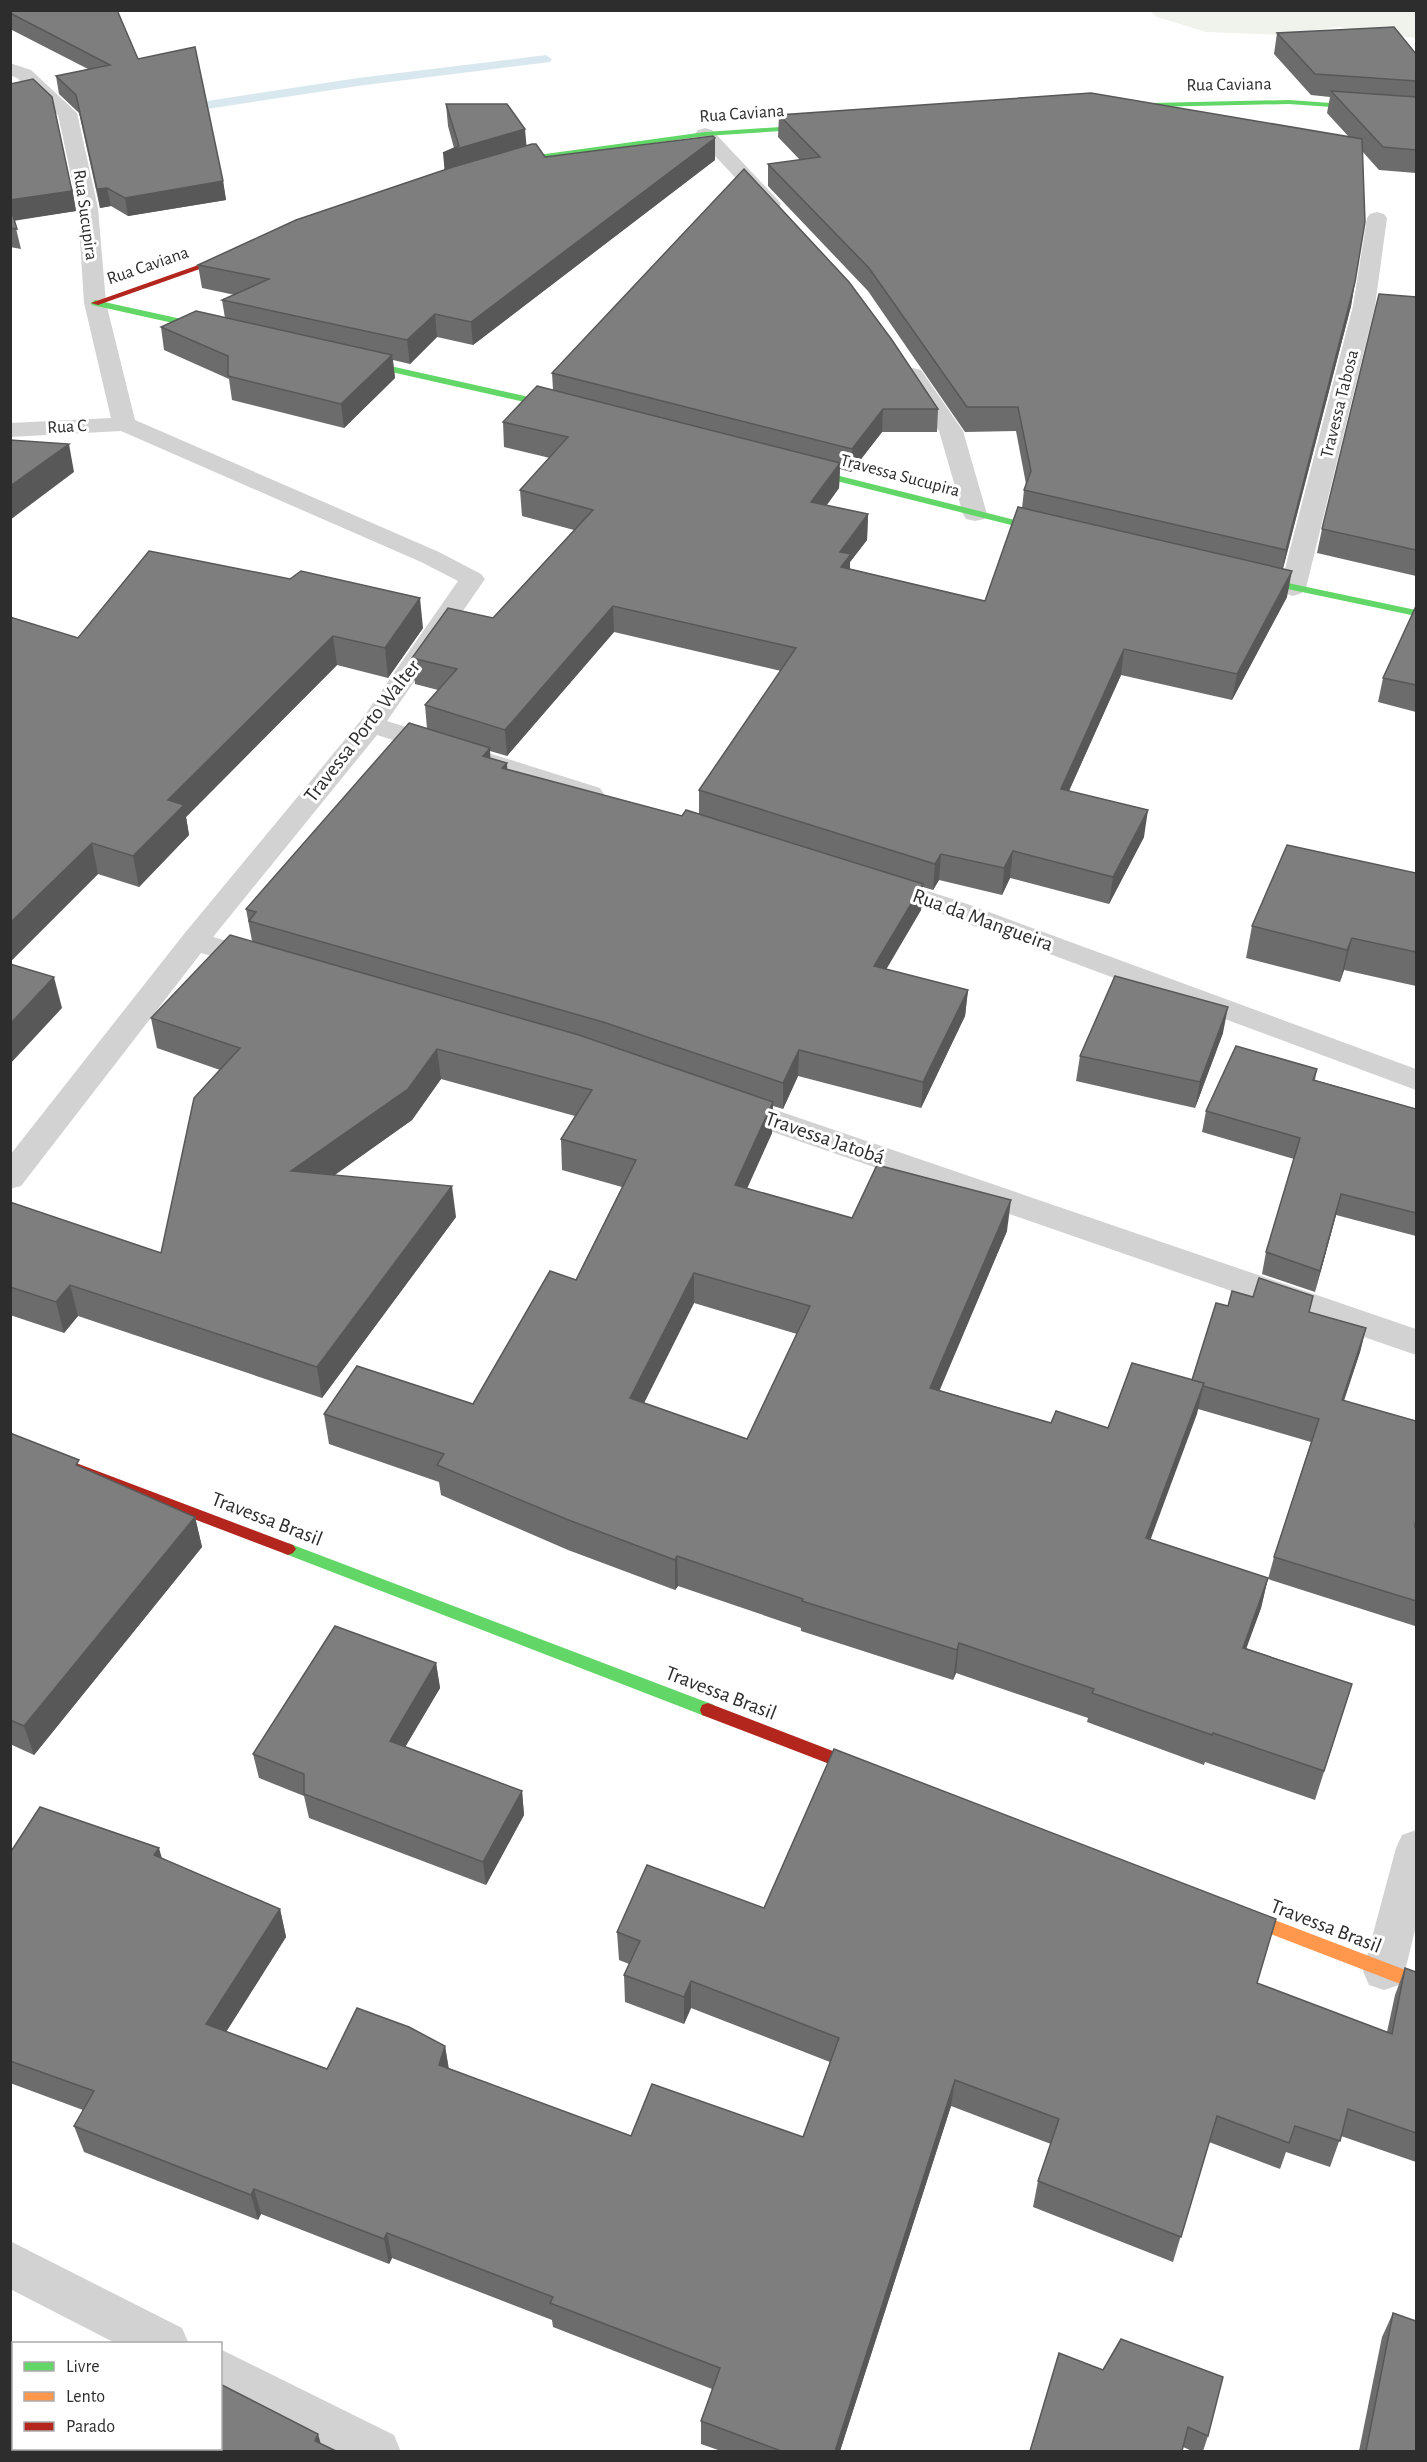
<svg xmlns="http://www.w3.org/2000/svg" width="1427" height="2462" font-family="'Alegreya Sans',sans-serif">
	<style>
		.green { fill: #f0f3eb }
		.lines { fill: none; stroke-linecap: round; stroke-linejoin: round }
		.stream { fill: #d9e8ef; fill-rule: evenodd }
		.street { fill: #d2d2d2; fill-rule: evenodd }
		.fast { fill: #63d668; fill-rule: evenodd }
		.slow { fill: #ff974d; fill-rule: evenodd }
		.jam { fill: #b3261e; fill-rule: evenodd }
		.wall { fill: #6c6c6c; fill-rule: evenodd }
		.shaded-wall { fill: #585858 }
		.building { fill: #7e7e7e; stroke: #585858; stroke-width: 1.5; fill-rule: evenodd }
		.labels { text-anchor: middle; dominant-baseline: central; stroke-width: 6; stroke-linejoin: round; paint-order: stroke }
		.far-street-label { font-size: 18px; fill: #2d2d2d; stroke: #fff }
		.street-label { font-size: 21px; fill: #2d2d2d; stroke: #fff }
	</style>
	<rect width="100%" height="100%" fill="#fff"/>
	<path class="green" d="M1150 11H1416V38L1338 27 1282 35 1206 32 1157 17Z"/>
	<g class="lines">
		<path class="stream" d="M546 55 552 59 550 62 358 86 181 113 175 109 181 105 358 78Z"/>
		<g class="street">
			<path d="M10 63 31 70 77 113 98 208 106 303 135 420 439 552 481 574 485 579 387 721 600 788 604 794 600 800 590 802 580 800 377 735 213 937 271 953 276 960 271 967 261 970 201 953 21 1186 10 1189V1155L184 934 362 719 458 581 421 562 121 431 10 437V423L111 418 84 303 78 208 58 115 17 78 10 75Z"/>
			<path d="M705 128 712 130 778 200 781 204 778 208H764L698 138 695 134 698 130Z"/>
			<path d="M1377 212 1384 214 1387 218 1375 306 1306 588 1302 593 1293 596 1284 593 1280 588 1353 306 1367 218 1370 214Z"/>
			<path d="M913 368 921 370 963 431 987 514 984 519 975 521 966 519 963 514 939 431 902 375 905 370Z"/>
			<path d="M880 876 959 901 1416 1069V1090L939 913 870 891 866 885 870 879Z"/>
			<path d="M729 1094 1416 1329V1355L718 1113 713 1105 718 1097Z"/>
			<path d="M1416 1830V1926L1405 1971 1399 1985 1384 1990 1369 1985 1363 1971 1396 1848 1402 1835Z"/>
			<path d="M10 2241 182 2328 189 2344H117L10 2289Z"/>
			<path d="M220 2349 394 2435 401 2452H326L220 2397Z"/>
		</g>
		<g class="fast">
			<path d="M1289 100 1416 109V113L1289 104 1106 108 1102 106 1106 104Z"/>
			<path d="M824 124 828 126 827 128 705 136 532 160 501 169 497 167 531 156 705 132Z"/>
			<path d="M95 300 218 327 222 330 218 333 92 305 91 303Z"/>
			<path d="M350 357 569 406 574 409 569 412 347 362V358Z"/>
			<path d="M796 465 1059 531 1060 533 1055 536 793 470 791 468Z"/>
			<path d="M1245 574 1416 610V616L1241 579V575Z"/>
			<path d="M288 1543 714 1705 716 1710 714 1715 708 1717 702 1715 283 1553 280 1549 283 1545Z"/>
		</g>
		<path class="slow" d="M1230 1903 1416 1974V1990L1224 1916 1222 1911 1224 1906Z"/>
		<g class="jam">
			<path d="M238 251 245 253 98 305 91 303Z"/>
			<path d="M10 1438 293 1545 296 1549 293 1553 288 1555 283 1553 10 1449Z"/>
			<path d="M708 1703 877 1768 879 1773 877 1778 871 1780 702 1715 700 1710 702 1705Z"/>
		</g>
	</g>
	<g class="wall">
		<path d="M10 10 138 59 223 181 226 200 128 216 111 206 100 208 79 113 59 94 56 76 88 69 10 29Z"/>
		<path d="M1277 33 1416 54V173L1379 170 1362 151 1355 282 1351 306 1283 569 1287 597 1232 700 1121 675 1069 791 1144 837 1109 904 1010 878 1002 895 939 880 933 890 923 887 921 910 886 969 968 990 965 1016 921 1108 798 1076 783 1109 773 1106 772 1133 747 1189 852 1218 1007 1231 939 1390 1051 1423 1108 1428 1192 1380 1228 1306 1253 1297 1313 1296 1309 1312 1366 1328 1360 1352 1344 1401 1415 1527 1416 1528V1622L1415 1626 1268 1579 1274 1557 1311 1442 1198 1409 1150 1539 1268 1578 1261 1608 1246 1648 1352 1684 1315 1800 1205 1762 1204 1765 1087 1722 1088 1718 956 1673 953 1680 801 1631V1628L678 1586 675 1590 568 1550 441 1495 439 1482 329 1444 324 1414 473 1404 576 1280 622 1187 562 1170 561 1139 575 1116 441 1079 412 1120 334 1175 456 1217 322 1398 78 1316 64 1333 10 1315V1202L161 1253 220 1070 157 1048 151 1018 252 941 246 909 427 729 425 705 438 690 415 684 412 658 493 618 574 530 522 516 520 490 550 458 504 447 503 422 553 390 552 373 938 409 937 432H882L851 472 840 469 839 488 827 505 868 514 867 540 850 562V569L985 601 1022 508 1024 490 1026 484 1016 431 965 432 868 291 768 186V164L800 160 778 137 779 115 1349 137 1327 113 1330 97 1311 95 1274 54ZM614 632 781 671 699 790V814L682 816 507 770V763L490 758V751L507 756ZM694 1303 797 1334 747 1439 644 1403Z"/>
		<path d="M10 84 72 188 76 211 14 220 21 249 10 247Z"/>
		<path d="M446 104 545 157 715 160 473 345 437 337 410 364 393 360 395 378 344 428 232 400 229 379 164 350 161 327 225 318 222 300 235 295 202 288 198 265 444 170 454 148 448 126Z"/>
		<path d="M1416 297V576L1317 553 1322 529Z"/>
		<path d="M1416 606V712L1378 702 1383 678Z"/>
		<path d="M423 628 388 678 337 665 186 817 189 835 139 887 98 874 10 962 78 638Z"/>
		<path d="M1416 873V986L1344 970 1340 982 1246 958 1252 926Z"/>
		<path d="M1223 1033 1195 1108 1076 1081 1080 1056Z"/>
		<path d="M1317 1069 1315 1080 1416 1109V1236L1336 1215 1315 1292 1262 1274 1266 1252 1294 1159 1202 1132 1206 1111Z"/>
		<path d="M10 1433 81 1467 195 1517 202 1547 34 1755 10 1744Z"/>
		<path d="M436 1663 440 1688 405 1747 522 1791 524 1815 486 1885 309 1818 304 1796 259 1778 253 1754Z"/>
		<path d="M10 1853 162 1859 280 1909 286 1937 226 2032 327 2069 445 2046 449 2069 631 2136 803 2137 830 2062 691 2008 684 2024 625 2002 624 1975 629 1964 619 1960 617 1932 764 1908 1257 1983 1387 2032 1395 1995 1405 1968 1416 1972V2162L1341 2136 1330 2167 1286 2152 1280 2169 1209 2142 1173 2262 1033 2207 1038 2181 1051 2144 951 2106 840 2451H721L701 2444V2421L712 2389 553 2327 552 2320 392 2258 389 2264 261 2214 258 2220 84 2152 74 2126 83 2110 10 2083Z"/>
		<path d="M1393 2313 1416 2451H1359L1382 2337Z"/>
		<path d="M1059 2353 1208 2436 1203 2451H1192L1183 2447Z"/>
	</g>
	<g class="shaded-wall">
		<path d="M525 129 527 151 445 175 443 153Z"/>
		<path d="M715 138V160L473 345 471 322Z"/>
		<path d="M223 181 226 200 128 216 125 198Z"/>
		<path d="M72 188 76 211 13 221 10 208V200Z"/>
		<path d="M107 188 111 206 100 208 97 189Z"/>
		<path d="M1355 282 1351 306 1281 575 1286 550Z"/>
		<path d="M435 314 437 337 410 364 407 340Z"/>
		<path d="M392 355 395 378 344 428 341 404Z"/>
		<path d="M883 409 882 432 851 472 852 449Z"/>
		<path d="M69 444 74 472 10 520V486Z"/>
		<path d="M840 463 839 488 810 527 811 502Z"/>
		<path d="M868 514 867 540 850 562V580L840 593V552Z"/>
		<path d="M1292 571 1287 597 1232 700 1237 674Z"/>
		<path d="M420 598 423 628 388 678 385 648Z"/>
		<path d="M613 606 614 632 507 756 505 730Z"/>
		<path d="M333 636 337 665 186 817 189 835 139 887 133 856 168 800Z"/>
		<path d="M1124 649 1121 675 1058 815 1061 789Z"/>
		<path d="M490 748 491 774 483 756Z"/>
		<path d="M507 763 508 788 502 768Z"/>
		<path d="M1148 810 1144 837 1109 904 1113 877Z"/>
		<path d="M92 843 98 874 10 962V923Z"/>
		<path d="M1013 851 1010 878 1002 895 1004 868Z"/>
		<path d="M941 854 939 880 933 890 935 864Z"/>
		<path d="M923 884 921 910 873 992 874 966Z"/>
		<path d="M1352 938 1344 970 1340 982 1347 950Z"/>
		<path d="M54 977 62 1008 10 1064V1024Z"/>
		<path d="M968 990 965 1016 921 1108 923 1082Z"/>
		<path d="M1228 1007 1223 1033 1195 1108 1200 1082Z"/>
		<path d="M437 1049 441 1079 412 1120 297 1202 291 1171Z"/>
		<path d="M799 1050 798 1076 783 1109V1083Z"/>
		<path d="M773 1102 772 1133 734 1216 735 1185Z"/>
		<path d="M452 1186 456 1217 322 1398 317 1367Z"/>
		<path d="M1341 1194 1336 1215 1315 1292 1320 1271Z"/>
		<path d="M1011 1200 1007 1231 928 1418 930 1388Z"/>
		<path d="M694 1273V1303L631 1429 630 1398Z"/>
		<path d="M70 1285 78 1316 64 1333 56 1302Z"/>
		<path d="M1366 1328 1360 1352 1336 1423 1342 1400Z"/>
		<path d="M1204 1383 1197 1414 1140 1568 1146 1538Z"/>
		<path d="M195 1517 202 1547 34 1755 24 1726Z"/>
		<path d="M677 1556 678 1586 675 1590V1560Z"/>
		<path d="M1268 1578 1261 1608 1236 1677 1243 1648Z"/>
		<path d="M959 1643 956 1673 953 1680 957 1650Z"/>
		<path d="M436 1663 440 1688 394 1766 390 1741Z"/>
		<path d="M522 1791 524 1815 486 1885 483 1862Z"/>
		<path d="M159 1848 167 1876 154 1855Z"/>
		<path d="M280 1909 286 1937 214 2051 206 2024Z"/>
		<path d="M691 1981V2008L684 2024V1997Z"/>
		<path d="M445 2046 449 2073 439 2065Z"/>
		<path d="M955 2080 951 2106 840 2451H835Z"/>
		<path d="M254 2189 261 2214 258 2220 251 2195Z"/>
		<path d="M387 2233 392 2258 389 2264 384 2239Z"/>
		<path d="M318 2434 323 2451 315 2441Z"/>
	</g>
	<g class="building">
		<path d="M10 10H117L138 59 195 47 223 181 125 198 107 188 97 189 76 95 56 76 110 65 10 13Z"/>
		<path d="M1394 27 1416 54V81L1315 74 1277 33Z"/>
		<path d="M33 79 52 97 72 191 10 200V84Z"/>
		<path d="M1331 91 1416 97V150L1383 147Z"/>
		<path d="M1091 93 1362 139 1365 222 1355 282 1286 550 1024 490 1031 471 1018 407H967L869 268 768 164 820 157 779 115Z"/>
		<path d="M446 104H507L525 129 443 153 459 146Z"/>
		<path d="M713 136 715 138 471 322 435 314 407 340 222 300 269 279 198 265 296 220 453 167 532 144H536L545 157Z"/>
		<path d="M744 169 849 282 892 340 938 409H883L852 449 552 373Z"/>
		<path d="M10 206 17 229 10 228Z"/>
		<path d="M1379 294 1416 297V550L1322 529Z"/>
		<path d="M196 311 392 355 341 404 228 376V356L161 327Z"/>
		<path d="M537 386 840 463 811 502 868 514 840 552 851 554 841 567 985 601 1018 507 1292 571 1237 674 1124 649 1061 789 1148 810 1113 877 1013 851 1004 868 941 854 935 864 699 790 796 648 613 606 505 730 425 705 457 669 412 658 448 608 493 618 593 510 520 490 568 437 503 422Z"/>
		<path d="M10 440 69 444 10 486Z"/>
		<path d="M149 551 290 579 301 571 420 598 385 648 333 636 168 800 184 805 133 856 92 843 10 923V617L78 638Z"/>
		<path d="M1416 606V685L1383 678Z"/>
		<path d="M409 723 490 748 483 756 507 763 502 768 682 816 686 810 923 884 874 966 968 990 923 1082 799 1050 783 1083 603 1022 249 921 256 912 246 909Z"/>
		<path d="M1287 845 1416 873V952L1352 938 1347 950 1252 926Z"/>
		<path d="M230 935 579 1035 773 1102 735 1185 852 1218 877 1165 1011 1200 930 1388 1051 1423 1056 1411 1108 1428 1132 1363 1204 1383 1146 1538 1268 1578 1243 1648 1352 1684 1324 1771 1213 1733 1212 1735 1092 1693 1094 1689 959 1643 957 1650 802 1601 803 1599 677 1556 675 1560 566 1519 437 1465 444 1454 324 1414 357 1366 473 1404 550 1271 576 1280 636 1160 561 1139 592 1090 437 1049 408 1089 291 1171 452 1186 317 1367 70 1285 56 1302 10 1287V1202L161 1253 194 1098 240 1048 151 1018ZM694 1273 810 1306 747 1439 630 1398Z"/>
		<path d="M10 964 54 977 10 1024Z"/>
		<path d="M1115 976 1228 1007 1200 1082 1080 1056Z"/>
		<path d="M1236 1046 1317 1069 1313 1080 1416 1109V1213L1341 1194 1320 1271 1266 1252 1300 1138 1206 1111Z"/>
		<path d="M1259 1278 1313 1296 1309 1312 1366 1328 1342 1400 1416 1421V1518L1415 1527 1416 1528V1601L1274 1557 1319 1419 1203 1386 1204 1383 1192 1380 1216 1303 1228 1306 1232 1291 1253 1297Z"/>
		<path d="M10 1433 79 1460 76 1465 195 1517 24 1726 10 1720Z"/>
		<path d="M335 1626 436 1663 390 1741 522 1791 483 1862 304 1794V1774L253 1754Z"/>
		<path d="M834 1749 1276 1919 1257 1983 1392 2034 1405 1968 1416 1972V2133L1348 2109 1340 2141 1295 2126 1289 2143 1217 2116 1181 2237 1038 2181 1059 2119 955 2080 835 2451H781L701 2421 720 2368 550 2303 553 2297 387 2233 384 2239 254 2189 251 2195 74 2126 94 2091 10 2061V1853L40 1807 159 1848 154 1855 280 1909 206 2024 327 2069 357 2008 409 2027 445 2046 439 2065 631 2136 652 2084 803 2137 839 2038 691 1981 684 1997 624 1975 640 1941 617 1932 647 1865 764 1908Z"/>
		<path d="M1393 2313 1416 2321V2451H1366Z"/>
		<path d="M1121 2339 1223 2377 1208 2436 1188 2427 1182 2451H1030L1059 2353 1103 2370Z"/>
		<path d="M10 2349 14 2350V2448H171L176 2451H10Z"/>
		<path d="M220 2384 318 2434 315 2441 336 2451H178L179 2448H220Z"/>
	</g>
	<g class="labels">
		<g class="far-street-label">
			<text transform="translate(1229 85) rotate(-1)">Rua Caviana</text>
			<text transform="translate(742 114) rotate(-4)">Rua Caviana</text>
			<text transform="translate(85 215) rotate(82)">Rua Sucupira</text>
			<text transform="translate(148 266) rotate(-19)">Rua Caviana</text>
			<text transform="translate(1340 404) rotate(-76)">Travessa Tabosa</text>
			<text transform="translate(67 427) rotate(-3)">Rua C</text>
			<text transform="translate(900 476) rotate(15)">Travessa Sucupira</text>
		</g>
		<g class="street-label">
			<text transform="translate(362 731) rotate(-52)">Travessa Porto Walter</text>
			<text transform="translate(983 920) rotate(20)">Rua da Mangueira</text>
			<text transform="translate(825 1138) rotate(19)">Travessa Jatobá</text>
			<text transform="translate(267 1519) rotate(21)">Travessa Brasil</text>
			<text transform="translate(721 1693) rotate(21)">Travessa Brasil</text>
			<text transform="translate(1326 1926) rotate(21)">Travessa Brasil</text>
		</g>
	</g>
	<rect width="1427" height="2462" fill="none" stroke="#2d2d2d" stroke-width="24"/>
	<rect x="12" y="2342" width="210" height="108" fill="#ffffff" stroke="#ababab" stroke-width="1.5"/>
	<rect x="24" y="2362" width="30" height="9" fill="#63d668" stroke="#ababab" stroke-width="1.5"/>
	<text x="66" y="2372" font-size="18" fill="#2d2d2d">Livre</text>
	<rect x="24" y="2392" width="30" height="9" fill="#ff974d" stroke="#ababab" stroke-width="1.5"/>
	<text x="66" y="2402" font-size="18" fill="#2d2d2d">Lento</text>
	<rect x="24" y="2422" width="30" height="9" fill="#b3261e" stroke="#ababab" stroke-width="1.5"/>
	<text x="66" y="2432" font-size="18" fill="#2d2d2d">Parado</text>
</svg>
